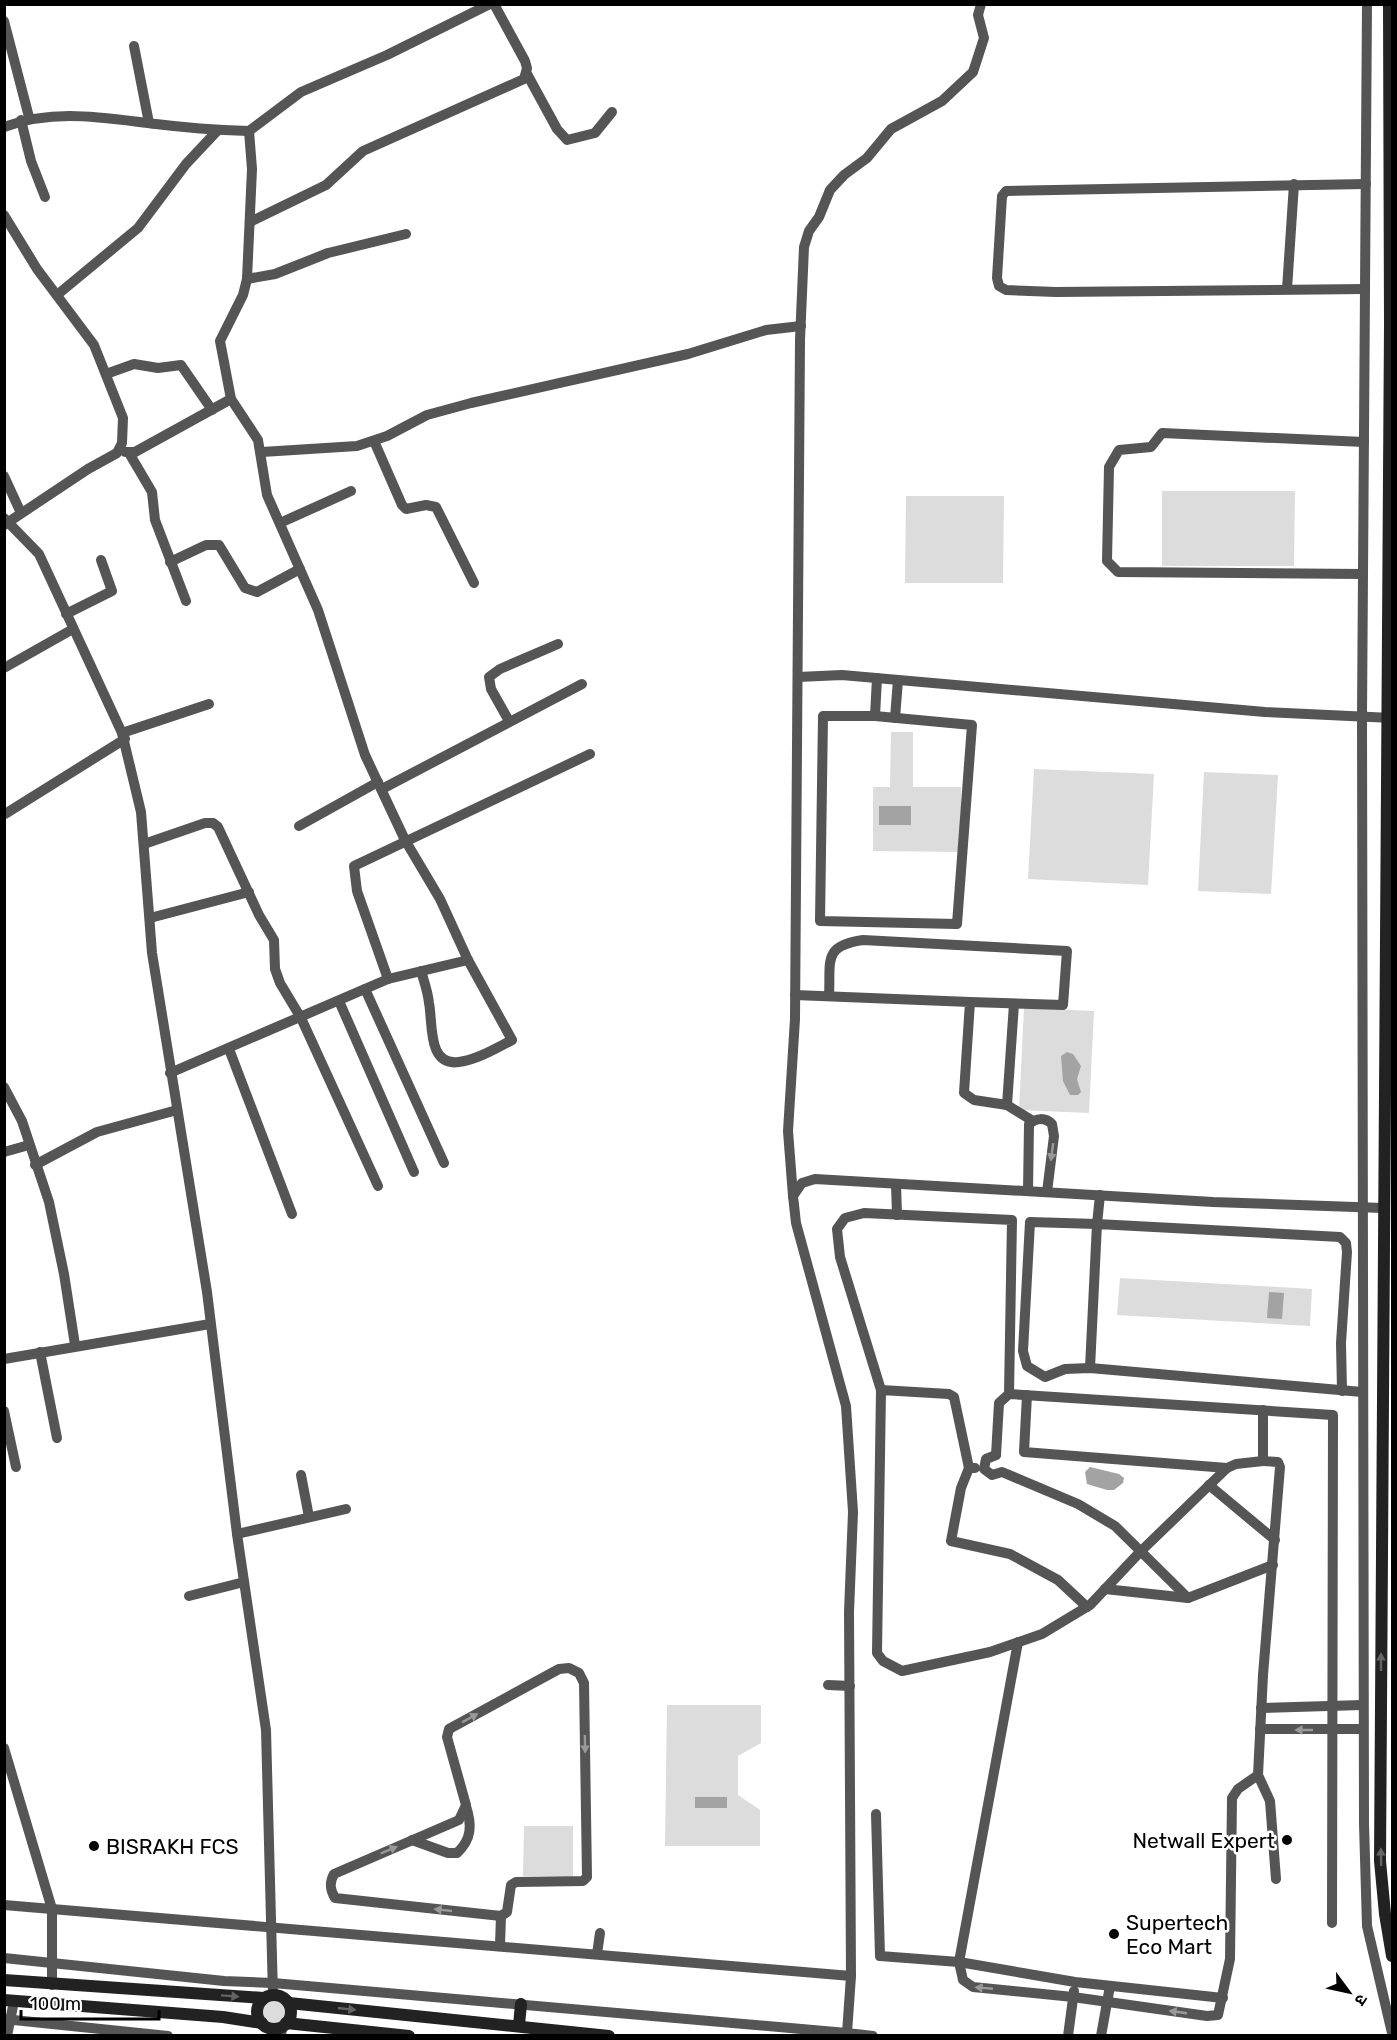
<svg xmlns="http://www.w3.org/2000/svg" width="1397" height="2040" font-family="Rubik,'Noto Sans Devanagari',sans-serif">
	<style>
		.green { fill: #dcdcdc }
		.water { fill: #a3a3a3 }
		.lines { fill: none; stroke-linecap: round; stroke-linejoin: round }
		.street { stroke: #555; stroke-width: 10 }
		.secondary { stroke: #222; stroke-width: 12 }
		.oneway { fill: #999 }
		.oneway2 { fill: #646464 }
		.poi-dot { fill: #000; stroke: #fff; stroke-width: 2 }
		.labels { text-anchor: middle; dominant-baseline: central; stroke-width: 5; stroke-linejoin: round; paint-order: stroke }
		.poi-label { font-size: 21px; fill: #000; stroke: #fff; text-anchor: start }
	</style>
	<rect width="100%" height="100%" fill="#fff"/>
	<g class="green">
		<path d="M1162 491H1295L1294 566H1162Z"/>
		<path d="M906 496H1004L1003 583H905Z"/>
		<path d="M891 732H913V787H961V852L873 851V787H890Z"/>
		<path d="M1034 769 1154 774 1148 885 1028 879Z"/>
		<path d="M1204 772 1278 775 1271 894 1198 891Z"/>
		<path d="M1024 1008 1094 1011 1089 1113 1019 1110Z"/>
		<path d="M1120 1278 1312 1289 1310 1326 1117 1315Z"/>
		<path d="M667 1705H761V1743L738 1756V1795L760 1810V1846H665Z"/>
		<path d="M524 1826H573V1876H523Z"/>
		<circle cx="275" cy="2012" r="14"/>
	</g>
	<g class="water">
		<rect x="879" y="806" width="32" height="19"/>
		<path d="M1067 1052 1073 1054 1081 1066 1077 1079 1081 1092 1078 1095H1070L1063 1081 1061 1056Z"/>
		<path d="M1269 1292 1284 1293 1282 1319 1267 1318Z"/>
		<path d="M1090 1467 1119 1474 1124 1478 1123 1483 1114 1490H1107L1087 1484 1085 1472Z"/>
		<rect x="695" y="1797" width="32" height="11"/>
	</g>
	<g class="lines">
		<g class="street">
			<path d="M1367 4 1362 716 1364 1824 1367 1926 1392 2033"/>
			<path d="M4 21 29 117"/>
			<path d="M134 46 149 123"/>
			<path d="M527 74 557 129 567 140 595 133 612 112"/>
			<path d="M21 120 31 161 45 197"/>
			<path d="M4 127C54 108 105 118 156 124 187 128 218 130 249 131L301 92 387 55 490 4"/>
			<path d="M249 131 252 169 247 279 243 295 220 341 231 399 258 440 267 495 318 610 365 755 405 840 440 899 468 960 512 1040C497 1048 476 1060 459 1062 427 1067 433 1022 429 1003 428 992 424 981 421 971"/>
			<path d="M4 215 37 269 94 345 123 418 122 443 117 453 88 469 4 525"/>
			<path d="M250 222 326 185 363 151 524 79 527 68 525 61 494 4"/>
			<path d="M247 279 275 274 328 253 406 234"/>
			<path d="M1287 289 1294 184"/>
			<path d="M1365 289 1056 292 1006 290 999 286 997 278 1002 196 1006 191 1366 184"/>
			<path d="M57 295 138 228 186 164 218 130"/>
			<path d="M106 374 134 364 158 368 181 365 212 410"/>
			<path d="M374 441 402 505 406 509 426 505 436 507 474 583"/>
			<path d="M125 452H135L231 399"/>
			<path d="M262 452 357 446 387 436 427 415 471 403 688 354 766 330 801 326"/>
			<path d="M129 453 152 492 155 520 186 601"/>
			<path d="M4 476 21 513"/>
			<path d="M4 518 39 554 122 733 141 812 152 953 207 1292 237 1534 266 1730 273 1995"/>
			<path d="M280 523 351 491"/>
			<path d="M170 562 206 545H219L245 588 257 592 300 569"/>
			<path d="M1363 574 1118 572 1107 561 1109 467 1119 450 1151 447 1162 433 1364 442"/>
			<path d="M66 614 112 591 101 560"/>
			<path d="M4 668 73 629"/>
			<path d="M798 677 842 675 1265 712 1392 718"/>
			<path d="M823 716H875L972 725 957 924 820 921Z"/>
			<path d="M875 716 877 678"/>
			<path d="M895 718 898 680"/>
			<path d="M509 721 491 689 489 677 500 669 558 644"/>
			<path d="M122 733 209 704"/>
			<path d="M382 789 582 684"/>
			<path d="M5 814 125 739"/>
			<path d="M299 826 378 782"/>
			<path d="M144 844 205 823H213L218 827 259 915 274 940 275 969 280 983 301 1018 378 1186"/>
			<path d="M150 918 249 892"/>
			<path d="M388 979 357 891 354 866 590 754"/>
			<path d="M365 989 444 1163"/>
			<path d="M795 995 970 1002 964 1093 974 1100 1007 1105 1033 1121"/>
			<path d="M829 996C831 961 822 946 863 940L1067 951 1063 1005 970 1002"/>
			<path d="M339 1001 414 1172"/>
			<path d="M229 1049 292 1214"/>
			<path d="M170 1073 388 979 468 960"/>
			<path d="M4 1087 22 1121 49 1202 64 1274 75 1345"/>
			<path d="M1007 1105 1014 1004"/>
			<path d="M4 1152 29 1145"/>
			<path d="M35 1165 97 1132 177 1110"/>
			<path d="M896 1184 897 1215"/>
			<path d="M1028 1191 1029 1124C1036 1118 1045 1117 1052 1124L1054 1136 1047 1192"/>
			<path d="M1100 1195 1097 1224 1030 1222 1023 1351 1027 1366 1045 1377 1065 1369 1090 1368 1362 1392"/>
			<path d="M793 1196 788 1131 795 1019 800 340 804 247 809 231 819 217 830 190 844 175 867 158 891 129 942 101 973 72 984 38 978 15 981 4"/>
			<path d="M40 1352 57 1438"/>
			<path d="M4 1359 210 1324"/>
			<path d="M1090 1368 1097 1224 1340 1237 1346 1243 1347 1252 1341 1343 1342 1391"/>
			<path d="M881 1390 840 1257 837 1229 845 1218 864 1213 1012 1220 1009 1394"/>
			<path d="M1027 1395 1024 1452 1227 1468"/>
			<path d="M4 1411 16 1467"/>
			<path d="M996 1455 999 1403 1009 1394 1333 1415 1332 1923"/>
			<path d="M996 1455 986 1459 984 1469 992 1475 1002 1472 1078 1504 1115 1526 1188 1598 1273 1565"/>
			<path d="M969 1468 954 1397 949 1394 881 1390 877 1653 883 1661 902 1671 990 1652 1042 1634 1090 1605 1140 1552 1227 1468 1236 1464 1263 1461"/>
			<path d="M975 1468H969L961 1488 951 1541 1010 1554 1058 1580 1087 1607"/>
			<path d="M301 1475 309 1517"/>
			<path d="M1209 1485 1275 1540"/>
			<path d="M237 1534 346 1509"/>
			<path d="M1105 1589 1188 1598"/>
			<path d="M189 1596 244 1582"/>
			<path d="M1018 1642 959 1962 963 1980 973 1987 1073 1997 1207 2016 1218 2015 1230 1959 1232 1798 1238 1789 1258 1775 1263 1675 1280 1467 1278 1462 1263 1461V1410"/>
			<path d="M828 1685 850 1686"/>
			<path d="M1261 1708 1362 1705"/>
			<path d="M1260 1729H1363"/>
			<path d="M4 1748 52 1909V1985"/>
			<path d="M1258 1775 1270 1801 1276 1879"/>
			<path d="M876 1814 880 1956 959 1962 1075 1982 1223 1998"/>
			<path d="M412 1840 448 1853H457C472 1839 472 1825 466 1806"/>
			<path d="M4 1905 851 1976"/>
			<path d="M500 1945 501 1916 507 1912 511 1885 516 1882 583 1881 587 1877 584 1683 579 1673 569 1668 559 1669 449 1729 447 1737 466 1805 459 1820 334 1874C329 1883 330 1890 335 1898L501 1916"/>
			<path d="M597 1954 600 1933"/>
			<path d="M4 1958 224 1981 273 1983 847 2033"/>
			<path d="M4 2019 168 2036"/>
			<path d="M7 2036 14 2001"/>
			<path d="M281 2036 282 2027"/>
			<path d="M873 2036 847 2033 851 1976 849 1612 853 1512 846 1406 796 1223 793 1196 802 1183 815 1179 1213 1202 1383 1208"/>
			<path d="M1068 2036 1074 1991"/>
			<path d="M1101 2036 1110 1986"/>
		</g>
		<g class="secondary">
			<path d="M1389 4 1390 324 1380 1861 1385 1914 1392 1956"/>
			<path d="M4 1980 264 1998"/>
			<circle cx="274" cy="2012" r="17"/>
			<path d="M4 2000 223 2017 262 2023"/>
			<path d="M289 2003 609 2036"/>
			<path d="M286 2023 409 2036"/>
			<path d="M519 2025 521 2004"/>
		</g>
	</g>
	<defs><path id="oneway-solid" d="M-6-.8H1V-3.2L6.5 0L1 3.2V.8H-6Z" transform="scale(1.5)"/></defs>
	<g class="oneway">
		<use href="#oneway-solid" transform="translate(1052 1152) rotate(98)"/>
		<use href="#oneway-solid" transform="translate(470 1718) rotate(-29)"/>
		<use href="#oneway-solid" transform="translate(1304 1730) rotate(-180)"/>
		<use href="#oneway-solid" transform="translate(585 1744) rotate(89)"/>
		<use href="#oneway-solid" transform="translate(389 1850) rotate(-23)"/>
		<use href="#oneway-solid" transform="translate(443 1910) rotate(-174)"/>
		<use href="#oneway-solid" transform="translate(984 1988) rotate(-175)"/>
		<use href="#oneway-solid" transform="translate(1178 2012) rotate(-172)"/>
	</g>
	<g class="oneway2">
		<use href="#oneway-solid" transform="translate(1381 1662) rotate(-90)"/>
		<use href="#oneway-solid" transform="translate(1381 1857) rotate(-91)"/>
		<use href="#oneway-solid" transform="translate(230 1996) rotate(4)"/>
		<use href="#oneway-solid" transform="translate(347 2009) rotate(6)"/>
	</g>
	<g class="poi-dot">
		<circle cx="1287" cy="1840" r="6"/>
		<circle cx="94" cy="1846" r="6"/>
		<circle cx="1114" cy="1934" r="6"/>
	</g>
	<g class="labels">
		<g class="poi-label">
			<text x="1275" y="1840" text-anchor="end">Netwall Expert</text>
			<text x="106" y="1846">BISRAKH FCS</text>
			<text x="1126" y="1922">Supertech<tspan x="1126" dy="24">Eco Mart</tspan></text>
		</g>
	</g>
	<rect width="1397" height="2040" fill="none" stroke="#000000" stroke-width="12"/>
	<g transform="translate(1349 1992) rotate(123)" stroke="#ffffff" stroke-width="4.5" paint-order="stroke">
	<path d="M0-4.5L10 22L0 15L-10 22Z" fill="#000000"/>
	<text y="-9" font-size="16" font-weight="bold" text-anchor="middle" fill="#000000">उ</text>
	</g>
	<path d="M21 2010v9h138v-9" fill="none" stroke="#000000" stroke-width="3"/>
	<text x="30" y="2010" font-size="18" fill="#000000" stroke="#ffffff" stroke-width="4.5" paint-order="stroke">100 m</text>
</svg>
